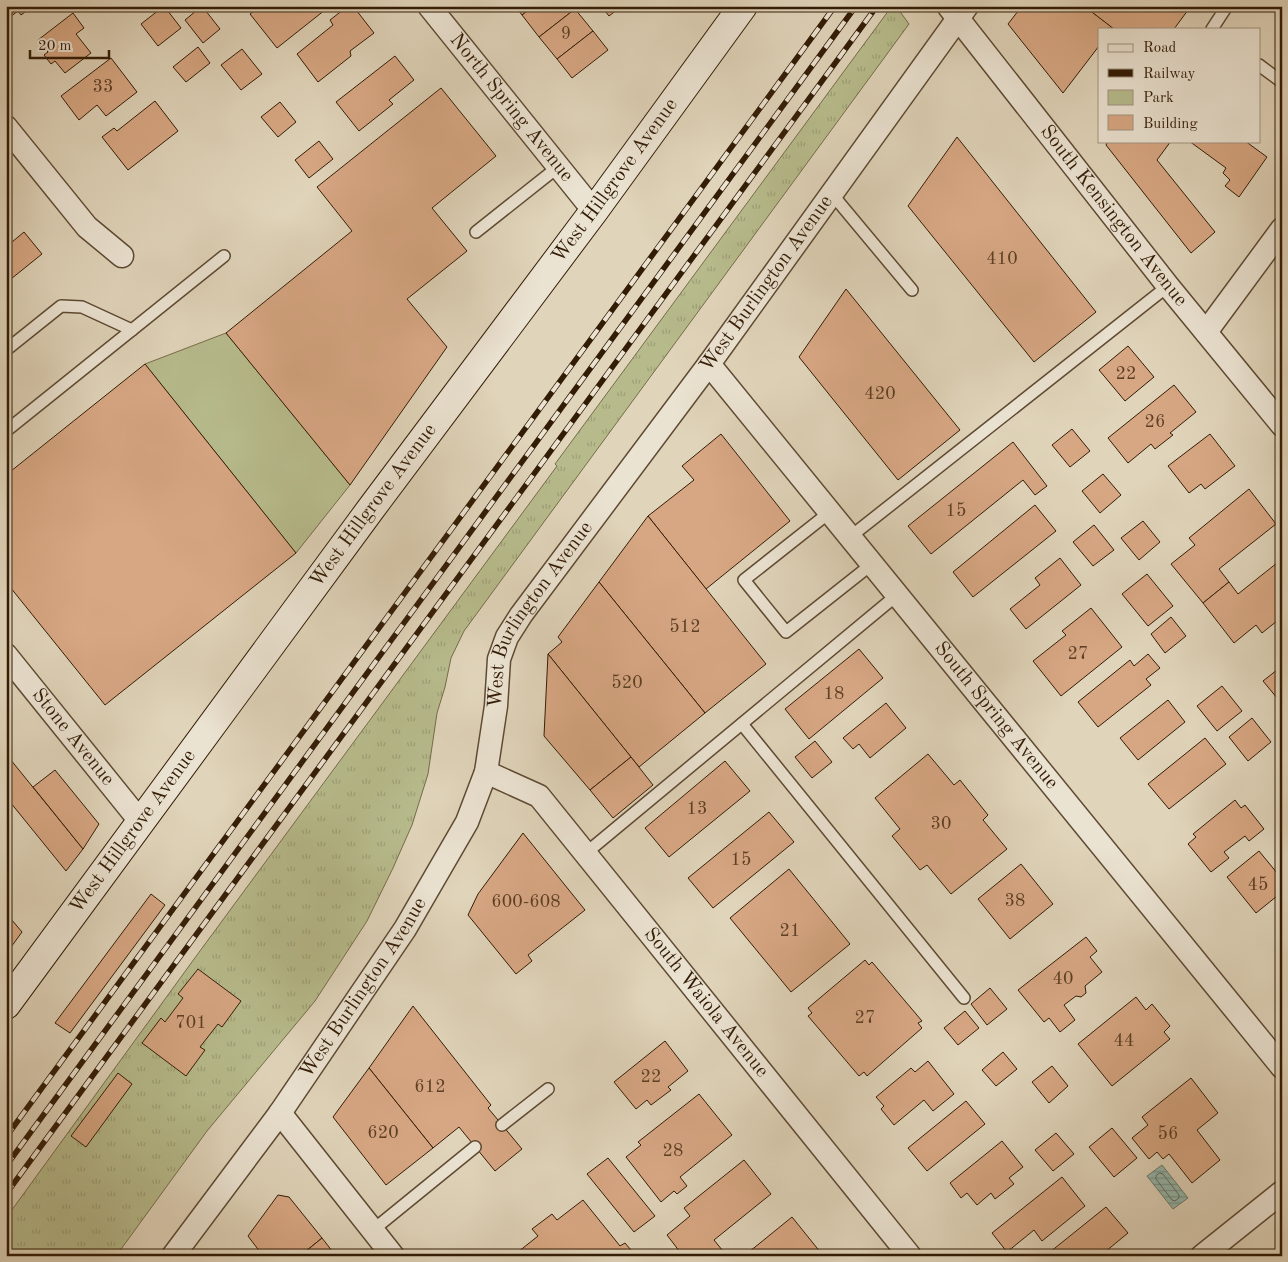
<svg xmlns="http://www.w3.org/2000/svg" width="1288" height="1262" font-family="'Old Standard TT',serif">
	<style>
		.grass { fill: url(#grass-tufts); stroke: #756c49 }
		.green { fill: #b7bb8c; stroke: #756c49 }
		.water { fill: url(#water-rules); stroke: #6d7a6b }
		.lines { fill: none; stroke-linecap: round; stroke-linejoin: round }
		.shore { stroke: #646a5a; stroke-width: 1 }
		.building { fill: #d7a783; stroke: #331c06 }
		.lane-casing { stroke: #5e4a33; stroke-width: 14 }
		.street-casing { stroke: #5e4a33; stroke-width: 25 }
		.secondary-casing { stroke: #331c06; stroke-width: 30 }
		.lane { stroke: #ebe3d2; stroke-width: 11 }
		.street { stroke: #ebe3d2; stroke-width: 22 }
		.secondary { stroke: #ebe3d2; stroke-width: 28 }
		.rail-casing { stroke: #331c06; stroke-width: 5.5 }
		.rail { stroke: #ebe3d2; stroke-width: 4; stroke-dasharray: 11; stroke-linecap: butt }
		.labels { text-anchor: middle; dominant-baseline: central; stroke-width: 4; stroke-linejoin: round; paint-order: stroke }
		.number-label { font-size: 18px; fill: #5c3f25 }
		.street-label { font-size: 20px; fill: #331c06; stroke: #ebe3d2 }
	</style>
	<defs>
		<pattern id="grass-tufts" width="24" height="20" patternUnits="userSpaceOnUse" patternTransform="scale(1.25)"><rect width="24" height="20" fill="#b7bb8c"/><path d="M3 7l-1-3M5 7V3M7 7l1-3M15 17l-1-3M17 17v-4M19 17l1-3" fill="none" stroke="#9ea077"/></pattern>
		<pattern id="water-rules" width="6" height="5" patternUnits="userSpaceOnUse" patternTransform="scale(1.25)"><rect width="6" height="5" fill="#94b8af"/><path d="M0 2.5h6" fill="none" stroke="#79958c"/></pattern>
	</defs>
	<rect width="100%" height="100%" fill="#e0d4ba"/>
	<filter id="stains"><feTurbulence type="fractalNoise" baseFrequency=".004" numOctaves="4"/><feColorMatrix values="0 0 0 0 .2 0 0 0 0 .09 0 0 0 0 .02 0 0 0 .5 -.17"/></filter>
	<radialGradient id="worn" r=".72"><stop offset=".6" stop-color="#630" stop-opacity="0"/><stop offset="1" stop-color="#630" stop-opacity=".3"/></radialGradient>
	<path class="grass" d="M892 6H896L909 24 464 631 451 658 445 687 437 713 428 774 412 825 393 868 367 921 315 1001 207 1131 116 1256H6V1218L197 955 557 466 555 464Z"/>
	<path class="green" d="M226 333 350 485 296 553 145 364Z"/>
	<path class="water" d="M1162 1165 1188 1198 1173 1209 1147 1176Z"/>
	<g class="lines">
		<path class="shore" d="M1160 1173 1163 1174 1179 1195V1198L1175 1201 1172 1200 1156 1179V1176Z"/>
	</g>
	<g class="building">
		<path d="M6 6H33L21 15 18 11 6 20Z"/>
		<path d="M164 6 181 28 158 46 141 24Z"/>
		<path d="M202 6 220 29 203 43 185 20Z"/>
		<path d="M260 6H330L277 48 250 14Z"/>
		<path d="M348 6H353L374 33 350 51 351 56 318 82 297 54 333 25 330 20Z"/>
		<path d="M515 6H534L522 15Z"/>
		<path d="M534 6H573L575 9 539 37 522 15Z"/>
		<path d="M601 6H622L609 16Z"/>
		<path d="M1022 6H1084L1113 28 1099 29V46L1063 93 1008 24Z"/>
		<path d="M1084 6H1191L1174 29H1114Z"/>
		<path d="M575 9 593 31 557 59 539 37Z"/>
		<path d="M73 13 84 28 76 34 91 53 65 73 55 61 51 64 44 55 48 52 38 40Z"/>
		<path d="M593 31 608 50 572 78 557 59Z"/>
		<path d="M198 47 210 63 186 82 173 67Z"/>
		<path d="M242 49 262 74 241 90 221 65Z"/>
		<path d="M395 56 414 80 389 100 393 104 359 131 336 102Z"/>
		<path d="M111 58 137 92 106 116 97 105 79 120 61 96Z"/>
		<path d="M441 88 496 156 432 208 467 251 407 299 447 347 350 485 226 333 352 231 317 187Z"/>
		<path d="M155 101 178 131 128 170 102 137 114 128 117 131Z"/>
		<path d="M280 102 296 122 278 137 261 117Z"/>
		<path d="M957 137 1096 312 1034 362 908 206Z"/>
		<path d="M319 141 333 159 309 178 295 160Z"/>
		<path d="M1108 141H1171L1157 160 1215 232 1191 253 1106 145Z"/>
		<path d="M1189 141H1245L1267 157 1239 197 1225 186 1230 180 1223 173 1226 168Z"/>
		<path d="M24 232 42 254 6 283V247Z"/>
		<path d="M846 289 960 430 898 480 799 357Z"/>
		<path d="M1128 346 1154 377 1125 401 1099 370Z"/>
		<path d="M145 364 296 553 105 705 6 582V475Z"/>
		<path d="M1174 385 1196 412 1170 433 1173 435 1155 449 1151 444 1128 463 1108 438Z"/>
		<path d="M1072 429 1090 451 1070 467 1052 445Z"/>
		<path d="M721 434 790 521 706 589 648 516 694 480 682 466Z"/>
		<path d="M1210 434 1235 466 1205 489 1201 484 1189 493 1168 466Z"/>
		<path d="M1013 442 1047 486 1035 495 1023 480 931 554 908 526Z"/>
		<path d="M1103 474 1121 495 1100 513 1082 491Z"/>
		<path d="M1249 489 1276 524 1219 569 1229 582 1203 603 1171 564 1195 545 1189 538Z"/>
		<path d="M1035 505 1056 531 973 597 953 572Z"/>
		<path d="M648 516 766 664 705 713 599 582Z"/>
		<path d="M1143 521 1160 542 1139 560 1121 538Z"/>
		<path d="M1094 525 1114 550 1093 566 1073 542Z"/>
		<path d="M1060 558 1081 585 1026 629 1010 609 1040 585 1035 578Z"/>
		<path d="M1282 559V617L1262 633 1256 625 1234 643 1203 603 1229 582 1238 594Z"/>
		<path d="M1147 574 1173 606 1148 626 1122 594Z"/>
		<path d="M599 582 705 713 639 767 548 654 562 642 558 637Z"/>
		<path d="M1091 608 1122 647 1061 696 1033 661 1066 635 1062 631Z"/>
		<path d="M1171 617 1186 636 1165 653 1151 634Z"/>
		<path d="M859 649 883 678 809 739 785 709Z"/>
		<path d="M548 654 631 757 590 790 544 736Z"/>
		<path d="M1148 654 1160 668 1146 679 1151 685 1098 727 1078 702 1130 660 1134 666Z"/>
		<path d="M1282 666V704L1263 681Z"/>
		<path d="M1222 686 1242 711 1217 731 1197 706Z"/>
		<path d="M1168 700 1185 722 1138 760 1120 738Z"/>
		<path d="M886 703 906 728 870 758 859 744 853 749 843 738Z"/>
		<path d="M1252 718 1271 742 1248 761 1229 737Z"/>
		<path d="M1205 738 1226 764 1169 809 1148 784Z"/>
		<path d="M815 741 832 762 812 778 795 757Z"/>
		<path d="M6 754 83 849 66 871 6 797Z"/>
		<path d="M928 754 954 785 960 780 988 815 983 820 1007 849 951 894 927 865 920 870 892 836 900 829 875 798Z"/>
		<path d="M631 757 653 785 613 818 590 790Z"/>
		<path d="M725 761 750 791 669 857 645 828Z"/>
		<path d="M55 770 99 824 83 849 33 787Z"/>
		<path d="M1282 786V797L1276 790Z"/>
		<path d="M1235 800 1241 808 1245 805 1264 829 1249 841 1245 836 1224 852 1229 858 1211 872 1188 844 1196 837 1193 834Z"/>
		<path d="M769 812 794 842 713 908 688 878Z"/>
		<path d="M523 833 585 910 528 955 532 961 516 974 468 915 478 894Z"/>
		<path d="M1259 851 1282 879V892L1256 913 1227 877Z"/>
		<path d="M1021 864 1053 904 1010 939 978 899Z"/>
		<path d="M789 869 850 944 791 992 730 918Z"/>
		<path d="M151 894 165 905 70 1033 55 1023Z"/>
		<path d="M6 913 22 932 6 954Z"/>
		<path d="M1086 937 1097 951 1090 957 1102 972 1085 986 1086 993 1081 997 1076 996 1064 1005 1075 1020 1060 1032 1049 1018 1044 1022 1018 990Z"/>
		<path d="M865 960 869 965 872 962 922 1021 918 1023 922 1028 867 1076 864 1072 859 1076 808 1016 812 1013 808 1008Z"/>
		<path d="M198 969 241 1001 222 1027 218 1024 200 1047 205 1050 186 1076 142 1043 161 1018 165 1022 183 998 178 994Z"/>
		<path d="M990 988 1007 1009 987 1025 971 1004Z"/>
		<path d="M1136 997 1146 1010 1152 1004 1170 1026 1164 1032 1170 1039 1112 1086 1078 1044Z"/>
		<path d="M413 1006 491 1105 488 1108 522 1149 495 1171 459 1127 433 1148 369 1068Z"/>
		<path d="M965 1011 979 1028 958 1045 944 1028Z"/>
		<path d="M665 1041 688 1071 668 1087 671 1090 651 1105 647 1100 636 1109 614 1082Z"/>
		<path d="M1003 1052 1017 1069 996 1086 982 1070Z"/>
		<path d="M928 1061 954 1094 933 1111 924 1100 894 1125 881 1109 884 1106 876 1097 911 1068 915 1072Z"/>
		<path d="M1052 1066 1068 1086 1049 1103 1032 1082Z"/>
		<path d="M369 1068 433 1148 386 1185 333 1117Z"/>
		<path d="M118 1073 132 1084 86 1147 71 1136Z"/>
		<path d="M1191 1078 1218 1113 1197 1130 1220 1160 1192 1183 1169 1154 1163 1159 1157 1152 1149 1159 1132 1138 1148 1125 1142 1117Z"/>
		<path d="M699 1094 732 1135 680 1177 687 1186 677 1194 674 1191 661 1202 626 1157 641 1145 638 1142Z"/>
		<path d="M966 1101 985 1124 927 1171 908 1148Z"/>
		<path d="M1112 1128 1137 1158 1114 1177 1089 1147Z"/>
		<path d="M1056 1133 1074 1154 1053 1171 1035 1150Z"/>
		<path d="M1002 1141 1023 1167 1009 1178 1014 1184 995 1199 991 1193 977 1205 967 1193 961 1198 950 1183Z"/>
		<path d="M608 1158 655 1216 634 1232 587 1174Z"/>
		<path d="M744 1160 771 1194 714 1240 727 1256H683L667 1235 690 1216 684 1208Z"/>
		<path d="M1062 1177 1085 1206 1042 1241 1034 1230 1007 1252 992 1233Z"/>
		<path d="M278 1195 289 1197 322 1238 300 1256H263L248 1236Z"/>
		<path d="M583 1200 620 1246 625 1243 631 1250 627 1254 629 1256H588L584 1251 579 1256H513L538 1236 532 1229 552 1214 557 1220Z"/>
		<path d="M1106 1207 1128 1233 1100 1256H1045Z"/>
		<path d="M792 1217 821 1253 817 1256H744Z"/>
		<path d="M322 1238 336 1256H300Z"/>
	</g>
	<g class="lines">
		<defs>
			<g id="lane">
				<path d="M1212 29 1227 6"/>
				<path d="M1259 65 1282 82"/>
				<path d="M832 194 912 290"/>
				<path d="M476 232 558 167"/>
				<path d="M6 350 61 306 82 307 132 330"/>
				<path d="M6 431 224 256"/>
				<path d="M830 512 744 580 786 632 872 564"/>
				<path d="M850 537 1168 286"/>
				<path d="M742 724 964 998"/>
				<path d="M586 853 897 595"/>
				<path d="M502 1125 548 1089"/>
				<path d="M373 1230 475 1147"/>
			</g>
			<g id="street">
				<path id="s1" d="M429 6 594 211"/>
				<path id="s2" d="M949 7 1168 286 1282 425"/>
				<path d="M6 127 87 227 122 256"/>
				<path d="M1206 332 1282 229"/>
				<path id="s3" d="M709 364 1282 1067"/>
				<path id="s4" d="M6 655 140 821"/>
				<path id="s5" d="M486 772 539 796 910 1256"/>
				<path d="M280 1113 393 1256"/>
				<path id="s6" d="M173 1256 280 1113 405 929 467 822 486 772 496 706 499 659 507 637 521 615 709 364 967 6"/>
				<path d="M1202 1256 1282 1192"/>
			</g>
			<g id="secondary">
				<path id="s7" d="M6 1005 370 510 594 211 743 6"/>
			</g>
		</defs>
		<use href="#lane" class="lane-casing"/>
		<use href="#street" class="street-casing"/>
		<use href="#secondary" class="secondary-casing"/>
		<use href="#lane" class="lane"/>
		<use href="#street" class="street"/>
		<use href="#secondary" class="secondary"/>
		<defs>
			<g id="rail">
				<path d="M6 1137 835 6"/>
				<path d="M6 1166 856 6"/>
				<path d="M6 1194 877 6"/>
			</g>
		</defs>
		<use href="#rail" class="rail-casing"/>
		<use href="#rail" class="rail"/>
	</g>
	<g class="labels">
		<g class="number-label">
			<text x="566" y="34">9</text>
			<text x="103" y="87">33</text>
			<text x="1002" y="259">410</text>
			<text x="1126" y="374">22</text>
			<text x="880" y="394">420</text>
			<text x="1155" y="422">26</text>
			<text x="956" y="511">15</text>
			<text x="685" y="627">512</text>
			<text x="1078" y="654">27</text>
			<text x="627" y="683">520</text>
			<text x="834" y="694">18</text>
			<text x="697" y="809">13</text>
			<text x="941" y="824">30</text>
			<text x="741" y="860">15</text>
			<text x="1258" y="885">45</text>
			<text x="1015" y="901">38</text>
			<text x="526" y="902">600-608</text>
			<text x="790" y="931">21</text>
			<text x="1063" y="979">40</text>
			<text x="865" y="1018">27</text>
			<text x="191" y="1023">701</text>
			<text x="1124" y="1041">44</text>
			<text x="651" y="1077">22</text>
			<text x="430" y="1087">612</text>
			<text x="383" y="1133">620</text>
			<text x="1168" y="1134">56</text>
			<text x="673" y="1151">28</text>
		</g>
		<g class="street-label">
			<text stroke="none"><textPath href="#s1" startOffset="131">North Spring Avenue</textPath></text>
			<text stroke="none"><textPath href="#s7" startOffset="1025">West Hillgrove Avenue</textPath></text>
			<text stroke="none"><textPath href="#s2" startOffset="266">South Kensington Avenue</textPath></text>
			<text stroke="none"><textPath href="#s6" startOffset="1154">West Burlington Avenue</textPath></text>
			<text stroke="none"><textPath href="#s7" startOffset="620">West Hillgrove Avenue</textPath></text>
			<text stroke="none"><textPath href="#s6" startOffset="749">West Burlington Avenue</textPath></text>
			<text stroke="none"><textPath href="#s3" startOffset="454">South Spring Avenue</textPath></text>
			<text stroke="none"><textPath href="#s4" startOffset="106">Stone Avenue</textPath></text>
			<text stroke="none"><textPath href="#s7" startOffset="215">West Hillgrove Avenue</textPath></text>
			<text stroke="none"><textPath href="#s6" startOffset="329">West Burlington Avenue</textPath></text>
			<text stroke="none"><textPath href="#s5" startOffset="324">South Waiola Avenue</textPath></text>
		</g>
	</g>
	<rect width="1288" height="1262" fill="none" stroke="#e0d4ba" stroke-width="25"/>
	<rect x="8" y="8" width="1273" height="1247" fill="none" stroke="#331c06" stroke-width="2.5"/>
	<rect x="12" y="12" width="1263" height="1237" fill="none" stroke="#331c06"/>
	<rect x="1098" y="28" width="162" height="115" fill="#ebe3d2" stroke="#a19380"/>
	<rect x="1108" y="44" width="25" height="8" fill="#ebe3d2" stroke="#a19380"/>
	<text x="1143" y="52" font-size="15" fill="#331c06">Road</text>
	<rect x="1108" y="69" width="25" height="8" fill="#331c06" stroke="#a19380"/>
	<text x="1143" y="78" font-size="15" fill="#331c06">Railway</text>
	<rect x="1108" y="90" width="25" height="15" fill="#b7bb8c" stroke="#a19380"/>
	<text x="1143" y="102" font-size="15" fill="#331c06">Park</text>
	<rect x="1108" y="115" width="25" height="15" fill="#d7a783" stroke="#a19380"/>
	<text x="1143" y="128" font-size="15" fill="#331c06">Building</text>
	<path d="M30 50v8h79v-8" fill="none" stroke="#331c06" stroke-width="2.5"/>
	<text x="38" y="50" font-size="15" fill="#331c06" stroke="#ebe3d2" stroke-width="4" paint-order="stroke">20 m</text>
	<rect width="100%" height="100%" filter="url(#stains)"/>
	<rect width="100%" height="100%" fill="url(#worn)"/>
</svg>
